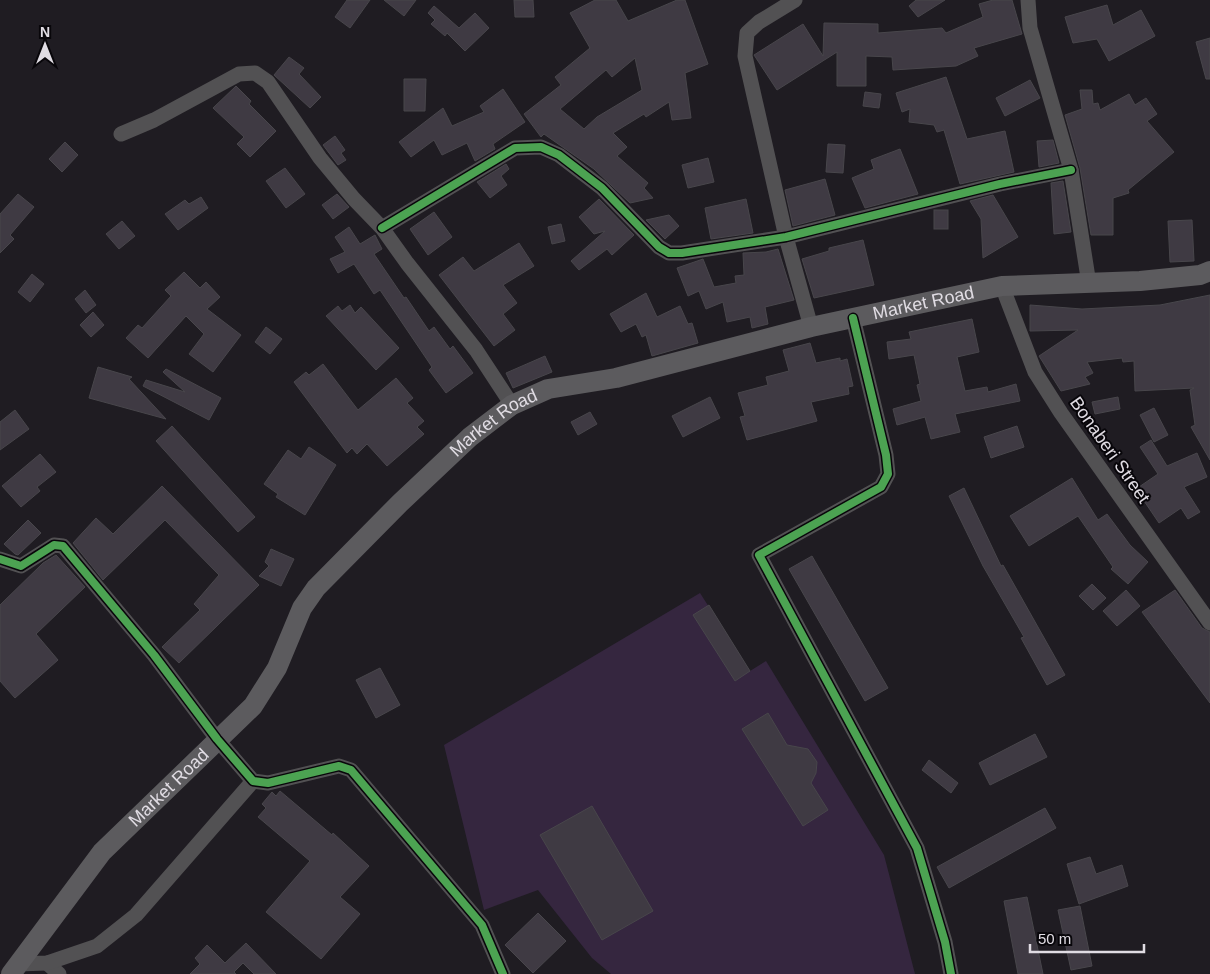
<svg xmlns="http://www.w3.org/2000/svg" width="1210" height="974" font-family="Helvetica,sans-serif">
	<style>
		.green { fill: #35263f }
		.building { fill: #3f3a43; stroke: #48464b; fill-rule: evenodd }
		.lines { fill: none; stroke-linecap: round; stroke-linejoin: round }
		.minor { stroke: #525153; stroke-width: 15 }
		.major { stroke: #5c5b5e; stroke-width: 20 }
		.cycleway-casing { stroke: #08060a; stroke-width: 11 }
		.cycleway { stroke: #4ca352; stroke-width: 8 }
		.labels { text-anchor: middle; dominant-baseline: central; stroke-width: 4; stroke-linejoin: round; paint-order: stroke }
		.street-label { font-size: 18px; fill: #e0dce3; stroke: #08060a }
	</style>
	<rect width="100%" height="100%" fill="#1f1c22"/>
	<path class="green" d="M700 593 750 671 766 661 884 855 915 974H611L592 958 538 890 484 910 444 745Z"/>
	<g class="building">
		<path d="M347 0H370L350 28 335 17Z"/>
		<path d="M384 0H416L404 16Z"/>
		<path d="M514 0H533L534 17H515Z"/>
		<path d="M595 0H616L628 21 677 0H685L708 64 685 73 691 118 672 120 669 102 646 117 644 114 613 133 627 147 617 156 648 183 644 188 653 198 630 203 594 169 544 134 541 137 524 114 561 85 555 77 590 48 570 13ZM635 58 642 90 597 117 584 129 560 109 606 70 612 77Z"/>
		<path d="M916 0H945L918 17 909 6Z"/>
		<path d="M993 0H1012L1022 34 974 48 978 56 956 66 893 70 892 57 866 56V86H837V52L777 90 754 55 803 24 823 56 824 23 878 24V33L942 28 946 33 983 17 979 4Z"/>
		<path d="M1107 5 1113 25 1141 10 1155 36 1109 61 1097 39 1073 43 1065 17Z"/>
		<path d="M434 6 459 28 475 13 489 28 465 51 447 33 445 36 431 24 435 20 428 13Z"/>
		<path d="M1210 38V79H1206L1196 42Z"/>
		<path d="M289 57 304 68 299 74 321 97 310 108 274 75Z"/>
		<path d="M946 77 967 139 1005 131 1014 172 960 184 944 130 937 132 934 125 909 122 910 109 902 112 896 93Z"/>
		<path d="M404 79H426L425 111H404Z"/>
		<path d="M1030 80 1040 98 1005 116 996 98Z"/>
		<path d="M236 86 251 101 249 104 276 131 250 157 237 144 244 137 213 108Z"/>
		<path d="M503 89 525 122 493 144 495 149 475 161 467 143 442 155 434 140 411 157 399 142 443 108 452 126 484 112 480 106Z"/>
		<path d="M1080 90H1092L1093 104 1098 103 1100 110 1129 94 1135 105 1146 98 1157 114 1147 121 1174 152 1128 190 1129 193 1113 198V235H1091L1080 168 1065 115 1082 109Z"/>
		<path d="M865 92 881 94 879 108 863 106Z"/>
		<path d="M335 136 345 150 341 153 346 160 338 165 323 145Z"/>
		<path d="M1053 140 1059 163 1039 167 1037 141Z"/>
		<path d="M65 142 78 155 62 172 49 159Z"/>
		<path d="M828 144 845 145 843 173 826 172Z"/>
		<path d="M900 149 918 194 865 208 852 178 874 169 871 160Z"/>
		<path d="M708 158 714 182 688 188 682 165Z"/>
		<path d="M506 164 509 169 501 176 507 185 490 198 477 182Z"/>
		<path d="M285 168 305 194 286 208 266 181Z"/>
		<path d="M825 179 835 215 793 226 785 190Z"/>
		<path d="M1063 181 1071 232 1054 234 1051 183Z"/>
		<path d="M18 194 34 207 10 235 14 239 0 253V214Z"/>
		<path d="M337 194 349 207 333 219 322 205Z"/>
		<path d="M993 195 1018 237 983 258 981 219 970 201Z"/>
		<path d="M201 197 208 208 178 230 165 214 185 200 189 204Z"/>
		<path d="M599 199 634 235 612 255 607 249 579 270 571 261 605 231 594 234 579 217Z"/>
		<path d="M746 199 753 233 711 239 705 208Z"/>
		<rect x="934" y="210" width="14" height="19"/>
		<path d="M434 212 452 237 428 255 410 229Z"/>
		<path d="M669 215 679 226 665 239 646 220Z"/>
		<path d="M1192 220 1194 261 1170 262 1168 221Z"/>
		<path d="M122 221 135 236 119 249 106 234Z"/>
		<path d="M561 224 565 241 552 244 548 227Z"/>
		<path d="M349 227 360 244 375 235 382 249 374 254 404 298 406 297 429 331 434 327 450 349 453 346 473 373 446 393 429 370 432 367 380 290 374 294 354 264 338 273 330 259 345 252 335 237Z"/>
		<path d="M863 240 874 285 814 298 802 259 829 251V248Z"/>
		<path d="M519 243 534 266 503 285 517 303 503 314 515 330 494 346 439 275 463 257 474 271Z"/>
		<path d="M778 249 794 300 765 307 768 324 752 328 750 317 727 322 723 302 706 309 699 291 688 296 677 268 703 259 714 287 736 283 735 276 744 275 743 253 766 252Z"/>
		<path d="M184 272 200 288 206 282 220 297 207 309 241 335 213 372 189 354 204 334 186 316 148 358 126 338 138 325 142 328 171 296 165 290Z"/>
		<path d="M32 274 44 284 30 302 18 292Z"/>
		<path d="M85 290 96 305 86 313 75 299Z"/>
		<path d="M646 293 657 317 680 306 688 324 692 323 698 343 652 356 646 335 642 337 636 324 621 332 610 314Z"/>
		<path d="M1210 295V460L1191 427 1195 425 1190 390 1194 388 1135 391 1134 361 1123 362 1122 358 1087 362 1093 373 1085 377 1090 384 1061 391 1039 356 1078 330 1030 331V305L1082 309 1160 305Z"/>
		<path d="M350 305 355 313 361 307 399 348 376 370 326 316 338 306 342 311Z"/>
		<path d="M93 312 104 325 91 337 80 325Z"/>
		<path d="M972 319 979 352 957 357 965 391 987 387 988 392 1016 384 1020 401 955 414 960 432 931 439 925 417 897 425 893 409 921 401 917 385 920 384 914 355 889 359 887 342 911 339 909 332Z"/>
		<path d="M266 327 282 339 270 354 255 342Z"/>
		<path d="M810 343 816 363 840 358V361L847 359 853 386 848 387 849 394 811 402 817 421 747 440 740 417 745 416 738 393 768 385 766 377 789 371 783 350Z"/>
		<path d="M545 356 552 372 513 388 506 373Z"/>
		<path d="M323 364 358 410 396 378 413 398 407 403 424 421 417 427 424 434 387 466 367 444 357 454 352 448 347 453 294 382 306 372 309 375Z"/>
		<path d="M98 367 132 377 129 379 166 419 89 398Z"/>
		<path d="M166 369 221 398 209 420 143 386 146 380 185 392 163 372Z"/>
		<path d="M710 397 720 418 683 437 672 416Z"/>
		<path d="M1118 397 1120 409 1095 414 1092 402Z"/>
		<path d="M1154 408 1168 435 1154 442 1140 415Z"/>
		<path d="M15 410 29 429 0 450V422Z"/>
		<path d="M590 412 597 424 578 435 571 422Z"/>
		<path d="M172 426 255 517 238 532 156 441Z"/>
		<path d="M1017 426 1024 447 991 458 984 437Z"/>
		<path d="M1151 440 1167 466 1197 453 1207 477 1184 487 1200 512 1188 519 1181 508 1159 523 1136 489 1158 474 1140 447Z"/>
		<path d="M309 447 336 465 305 515 276 497 278 494 264 484 288 450 301 459Z"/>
		<path d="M40 454 56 472 37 487 40 491 21 507 2 486Z"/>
		<path d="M1072 478 1098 520 1107 514 1130 545 1148 562 1128 584 1111 569 1113 567 1078 516 1029 546 1010 516Z"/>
		<path d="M162 486 259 585 179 663 162 647 200 610 194 604 219 575 165 520 103 580 73 543 96 518 113 534Z"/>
		<path d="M964 488 1001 566 1003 565 1065 675 1047 685 1021 638 1024 637 983 566 949 496Z"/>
		<path d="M28 520 41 533 18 555 15 554 4 544Z"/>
		<path d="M271 549 294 559 281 586 259 576 269 566 265 562Z"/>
		<path d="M56 555 85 587 36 634 58 660 15 698 0 681V605L43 563Z"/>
		<path d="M812 556 888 688 865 701 789 569Z"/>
		<path d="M1092 584 1106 598 1093 610 1079 596Z"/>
		<path d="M1126 590 1140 606 1117 626 1103 611Z"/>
		<path d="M1175 590 1202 628 1210 632V703L1142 612Z"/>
		<path d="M709 605 750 671 735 681 693 615Z"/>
		<path d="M380 668 400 705 376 718 356 680Z"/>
		<path d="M768 713 787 745 808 749 817 762 816 773 811 783 828 810 803 826 742 729Z"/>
		<path d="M1035 734 1047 757 990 785 979 763Z"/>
		<path d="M929 760 958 783 951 793 922 770Z"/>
		<path d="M280 791 332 835 333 833 369 866 340 897 360 914 321 959 266 912 310 861 258 817 266 808 262 804 272 792 276 796Z"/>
		<path d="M592 806 653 911 602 940 540 835Z"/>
		<path d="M1045 808 1056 828 949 888 937 867Z"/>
		<path d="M1090 857 1096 874 1122 865 1128 886 1079 904 1067 864Z"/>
		<path d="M1027 897 1043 974H1018L1004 901Z"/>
		<path d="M1080 906 1092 966 1071 970 1058 910Z"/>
		<path d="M538 913 566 941 533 973 505 945Z"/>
		<path d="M246 943 276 974H254L243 963 234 972 236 974H190L200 964 195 958 207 945 225 963Z"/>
	</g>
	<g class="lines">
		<g class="minor">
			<path d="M795 0 759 22 747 33 745 56 786 237 811 327"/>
			<path d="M1028 0 1030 28 1071 170 1089 284"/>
			<path d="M121 134 154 120 239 74 255 73 268 82 320 158 354 199 382 228 407 263 476 350 512 405"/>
			<path d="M382 228 515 148 541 147 559 155 602 188 659 247 669 253H682L786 237 1000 184 1071 170"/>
			<path d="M1002 286 1035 372 1061 413 1210 623"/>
			<path d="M853 318 886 455 888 474 881 487 759 555 917 848 945 942 951 974"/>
			<path d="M0 559 21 566 54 545 63 546 154 655 217 739 253 781 268 783 339 766 351 770 482 925 503 974"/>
			<path d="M47 963 59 974"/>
			<path d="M18 964 47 963 97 946 136 915 253 781"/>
		</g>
		<path class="major" id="s1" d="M11 974 102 852 253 706 277 668 302 608 316 588 400 503 470 437 512 405 548 389 616 378 811 327 1002 286 1140 281 1200 275 1210 271"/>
		<defs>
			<g id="cycleway">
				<path d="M382 228 515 148 541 147 559 155 602 188 659 247 669 253H682L786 237 1000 184 1071 170"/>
				<path d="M853 318 886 455 888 474 881 487 759 555 917 848 945 942 951 974"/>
				<path d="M0 559 21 566 54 545 63 546 154 655 217 739 253 781 268 783 339 766 351 770 482 925 503 974"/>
			</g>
		</defs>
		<use href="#cycleway" class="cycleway-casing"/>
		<use href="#cycleway" class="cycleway"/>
	</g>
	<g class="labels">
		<g class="street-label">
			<text stroke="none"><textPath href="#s1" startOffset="1190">Market Road</textPath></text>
			<text stroke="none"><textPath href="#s1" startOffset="740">Market Road</textPath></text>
			<text transform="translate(1110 450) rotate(55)">Bonaberi Street</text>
			<text stroke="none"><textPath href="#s1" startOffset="245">Market Road</textPath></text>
		</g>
	</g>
	<g transform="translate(45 45)" stroke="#08060a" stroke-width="4" paint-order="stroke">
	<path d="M0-4L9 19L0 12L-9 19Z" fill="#e0dce3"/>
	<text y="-8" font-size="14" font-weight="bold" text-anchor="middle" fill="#e0dce3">N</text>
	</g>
	<path d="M1030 944v8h114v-8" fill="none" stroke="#e0dce3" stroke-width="2.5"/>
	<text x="1038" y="944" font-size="15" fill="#e0dce3" stroke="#08060a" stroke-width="4" paint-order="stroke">50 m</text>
</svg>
